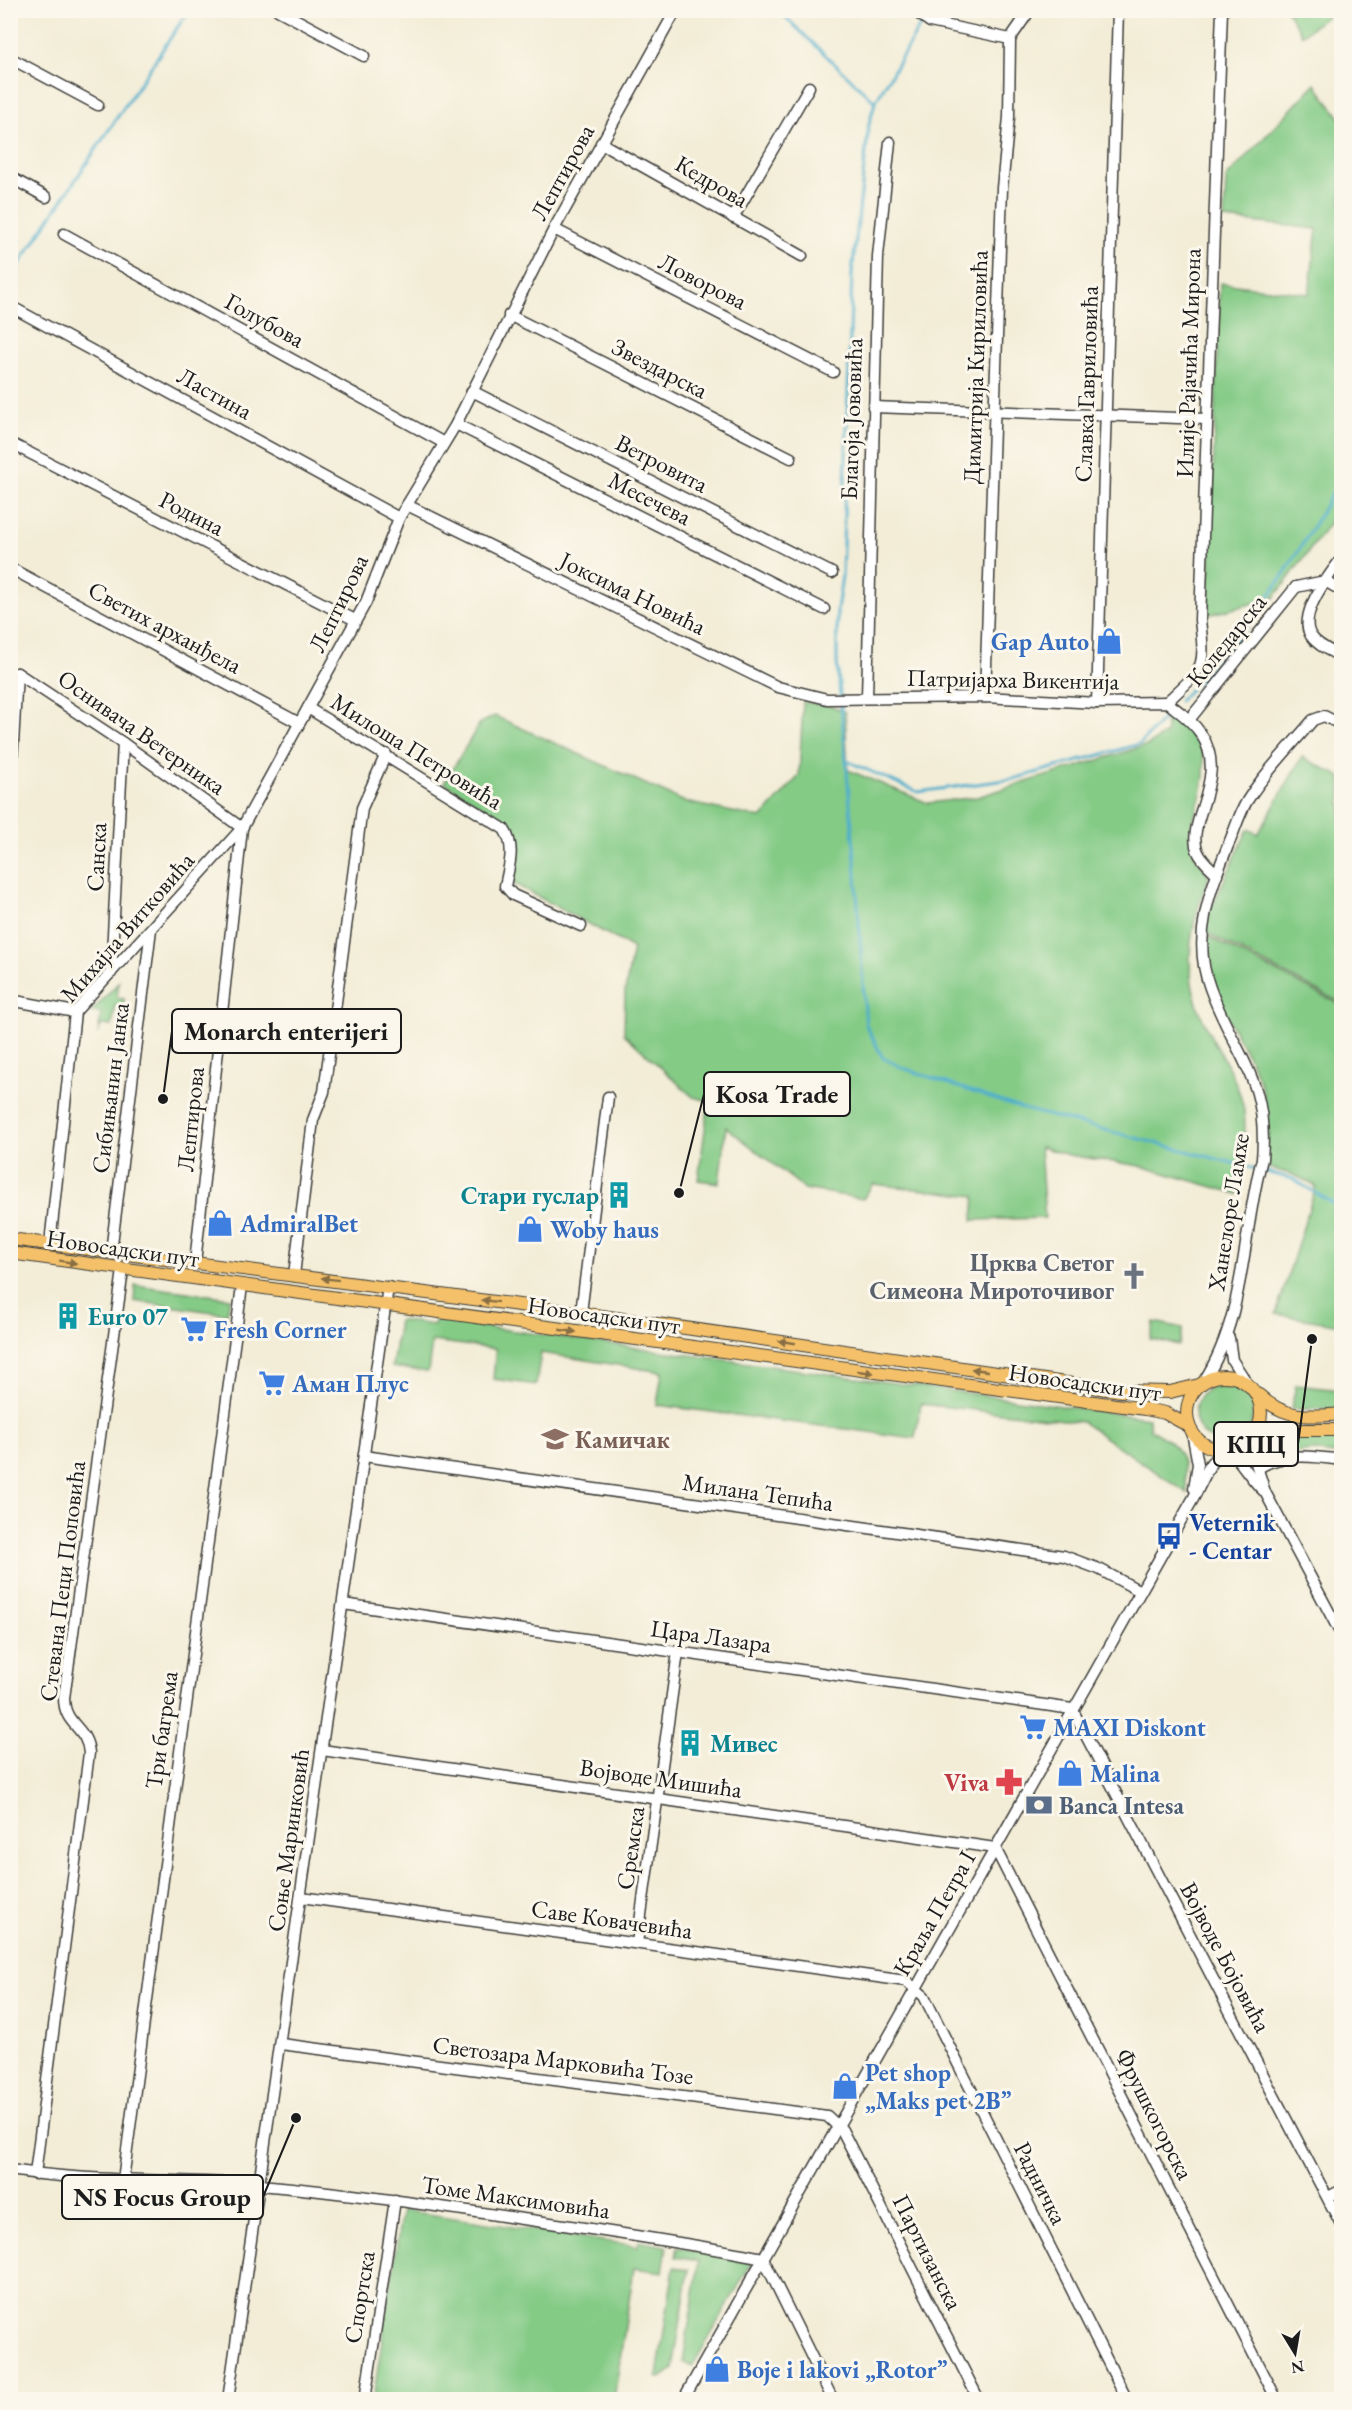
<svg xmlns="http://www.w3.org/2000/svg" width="1352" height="2410" font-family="'EB Garamond',serif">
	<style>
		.green { fill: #84cb86; stroke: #507451; stroke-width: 1.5 }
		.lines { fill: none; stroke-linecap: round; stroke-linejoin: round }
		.stream { stroke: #4daecc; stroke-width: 3 }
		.minor-casing { stroke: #3c3b38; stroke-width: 13 }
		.major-casing { stroke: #3c3b38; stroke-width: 14 }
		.minor { stroke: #fff; stroke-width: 10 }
		.major { stroke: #f4c16a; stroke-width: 12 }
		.oneway { fill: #886e43 }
		.labels { text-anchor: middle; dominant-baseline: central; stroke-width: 6; stroke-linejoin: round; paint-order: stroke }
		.street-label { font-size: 24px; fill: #1c1c1c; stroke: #fbf7ec }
		.shop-label { font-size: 24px; font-weight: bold; fill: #366cbe; stroke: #fbf7ec; text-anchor: start }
		.culture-label { font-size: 24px; font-weight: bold; fill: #0d838f; stroke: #fbf7ec; text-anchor: start }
		.worship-label { font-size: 24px; font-weight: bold; fill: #5b616d; stroke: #fbf7ec; text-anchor: end }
		.education-label { font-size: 24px; font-weight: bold; fill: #785e54; stroke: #fbf7ec; text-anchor: start }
		.transit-label { font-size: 24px; font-weight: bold; fill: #164399; stroke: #fbf7ec; text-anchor: start }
		.health-label { font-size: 24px; font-weight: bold; fill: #be3a42; stroke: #fbf7ec; text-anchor: end }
		.service-label { font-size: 24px; font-weight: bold; fill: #4e5e75; stroke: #fbf7ec; text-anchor: start }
		.leader { fill: none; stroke: #1c1c1c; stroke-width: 2 }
		.callout-dot { fill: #1c1c1c; stroke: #fbf7ec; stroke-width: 2 }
		.callout { fill: #fbf7ec; stroke: #1c1c1c; stroke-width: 2 }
		.callout-label { font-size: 26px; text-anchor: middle; font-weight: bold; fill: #1c1c1c }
	</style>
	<rect width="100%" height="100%" fill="#fbf7ec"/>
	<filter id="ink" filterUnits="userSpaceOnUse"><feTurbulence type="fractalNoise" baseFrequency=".0167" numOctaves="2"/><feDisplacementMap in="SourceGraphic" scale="12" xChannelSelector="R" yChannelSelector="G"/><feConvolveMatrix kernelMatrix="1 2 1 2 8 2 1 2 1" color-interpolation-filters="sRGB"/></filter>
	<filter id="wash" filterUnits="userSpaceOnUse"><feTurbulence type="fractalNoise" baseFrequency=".008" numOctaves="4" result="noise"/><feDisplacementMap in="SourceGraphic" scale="24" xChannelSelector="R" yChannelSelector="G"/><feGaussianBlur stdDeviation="1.35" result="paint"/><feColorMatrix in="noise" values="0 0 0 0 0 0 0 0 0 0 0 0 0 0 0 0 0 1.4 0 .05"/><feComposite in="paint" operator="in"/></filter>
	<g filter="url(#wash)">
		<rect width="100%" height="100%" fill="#f3edd7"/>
		<g class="green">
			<path d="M1287 11H1334L1302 35Z"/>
			<path d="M1315 84 1341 119V508L1274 598 1208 615 1220 283 1309 294 1317 229 1224 219 1226 178Z"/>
			<path d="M803 702 832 706 845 712 848 770 928 803 977 797 1148 745 1166 733 1165 711C1204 733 1211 759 1199 801 1195 815 1189 830 1191 846 1192 858 1205 865 1209 877 1185 936 1181 983 1213 1040 1226 1062 1240 1086 1244 1111 1247 1138 1241 1167 1238 1194L1140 1166 1069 1155 1040 1147 1045 1218 973 1220 975 1196 873 1184 863 1199 805 1189 726 1127 719 1183 698 1180 709 1101 693 1097 624 1034 625 991 633 948 511 882 518 848 511 824 444 783 480 723 495 716 685 802 761 818 799 776Z"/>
			<path d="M1302 757 1341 777V1003L1201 930 1248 829 1258 834Z"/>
			<path d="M1205 935 1341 1005 1342 1310 1339 1325 1276 1314 1316 1186 1294 1175 1266 1167C1267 1141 1269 1115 1262 1089 1249 1047 1216 1011 1208 967 1206 957 1206 945 1205 935Z"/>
			<path d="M119 982 117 998 124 999 123 1006 115 1005 112 1026 101 1025 98 1034 101 1013 91 1012Z"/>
			<path d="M135 1285 230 1298 227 1314 134 1301Z"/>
			<path d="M399 1320 434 1325 435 1320 1149 1418 1150 1430C1183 1446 1184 1457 1187 1493L1082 1422 921 1404 915 1438 657 1405 662 1372 541 1353 536 1385 493 1379 496 1349 432 1341 428 1372 392 1367Z"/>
			<path d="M1154 1322 1183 1328 1179 1345 1150 1339Z"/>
			<circle cx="1224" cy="1413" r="29"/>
			<path d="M1296 1385 1341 1390V1409H1291Z"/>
			<path d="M1341 1434V1455L1313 1451 1277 1455 1289 1435Z"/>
			<path d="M402 2210 637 2246 638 2241 667 2246 663 2272 634 2268 614 2399 373 2400Z"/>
			<path d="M677 2247 752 2262 692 2367 683 2362 699 2261 675 2257Z"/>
			<path d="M674 2267 689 2269 673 2369 660 2378 657 2376Z"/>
		</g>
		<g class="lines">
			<g class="stream">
				<path d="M778 10 875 102"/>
				<path d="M923 21 875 102 869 124 852 273 842 576 837 610V662L855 860 864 999 866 1025 883 1058 903 1068 1020 1108 1256 1169"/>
				<path d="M10 278 189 10"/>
				<path d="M1179 701C1200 679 1222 657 1241 634 1280 585 1312 530 1342 475"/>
				<path d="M847 761 918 792 1013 779 1140 744 1168 714"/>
				<path d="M1263 1171 1293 1179 1342 1209"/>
			</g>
		</g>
	</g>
	<g filter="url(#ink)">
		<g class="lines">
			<defs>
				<g id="minor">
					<path d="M278 10 364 56"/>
					<path d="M913 10 930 22 1010 39"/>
					<path d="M1010 39 1030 10"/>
					<path d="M10 58 98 105"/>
					<path d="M601 143 802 256"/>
					<path d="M10 177 46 197"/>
					<path d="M733 218 809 87"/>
					<path d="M554 229 833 372"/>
					<path d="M64 234 444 443"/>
					<path d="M10 306 399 518"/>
					<path d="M509 315 791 458"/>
					<path d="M472 391 832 573"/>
					<path d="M873 407 1207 419"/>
					<path d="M456 424 824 609"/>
					<path d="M10 443 355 620"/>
					<path d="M407 505 778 687 827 699 985 697 1097 703 1167 702C1179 712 1193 721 1201 734 1230 778 1184 822 1198 852 1202 861 1210 867 1217 874"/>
					<path d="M1342 558C1329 575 1297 615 1311 636 1318 646 1331 651 1342 657"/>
					<path d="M10 568 299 723"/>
					<path d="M1296 587 1325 581 1342 591"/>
					<path d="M17 673 123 743 242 828 75 1012 50 1244"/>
					<path d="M985 697 1002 188 1009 117 1010 39"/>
					<path d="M867 698 878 256 890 142"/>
					<path d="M1167 702C1203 667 1206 672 1200 620L1222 10"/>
					<path d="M1097 703 1118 10"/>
					<path d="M308 708 504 829C516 847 509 866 505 886L513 895 581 926"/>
					<path d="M1189 720 1296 587"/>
					<path d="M10 798 17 673"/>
					<path d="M111 973 123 743"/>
					<path d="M10 1000 75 1012"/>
					<path d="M111 1252 151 929"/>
					<path d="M195 1263 242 828 366 602 399 518 456 424 554 229 676 10"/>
					<path d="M294 1275 313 1120 324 1092 362 808 386 754"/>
					<path d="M581 1313 608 1097"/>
					<path d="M1229 1338 1232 1360 1247 1383"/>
					<path d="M1204 1381C1246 1316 1242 1232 1262 1159 1269 1078 1235 1057 1210 988 1191 938 1210 890 1229 843 1235 830 1239 814 1247 801 1265 772 1291 746 1313 720L1324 716 1342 725"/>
					<path d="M1192 1432 1198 1464 1194 1488"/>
					<path d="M1249 1441 1265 1492 1342 1636"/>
					<path d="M1229 1450C1243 1463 1251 1480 1265 1492"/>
					<path d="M364 1456 1064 1556 1099 1569 1140 1591"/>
					<path d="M1258 1468C1284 1452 1313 1456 1342 1460"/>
					<path d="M343 1604 1072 1709"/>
					<path d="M1072 1709 1342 2226"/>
					<path d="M322 1750 995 1848 1277 2400"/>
					<path d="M301 1897 906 1981 924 1996 1127 2400"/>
					<path d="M637 1943 678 1652"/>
					<path d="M281 2044 827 2116 842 2130 979 2400"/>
					<path d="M10 2170C93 2183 176 2178 260 2185 341 2192 422 2204 503 2216 590 2229 677 2241 763 2258"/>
					<path d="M35 2174 89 1753C87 1726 64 1726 64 1698L123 1270"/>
					<path d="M123 2180 242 1286"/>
					<path d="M1328 2197 1342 2190"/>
					<path d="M763 2258 833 2400"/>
					<path d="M228 2400 388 1287"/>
					<path d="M365 2400 395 2200"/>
					<path d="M683 2400 1193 1499 1211 1463 1225 1450"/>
				</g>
				<g id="major">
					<path d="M10 1239 581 1313 1121 1391 1170 1392 1199 1385"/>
					<path d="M10 1253 1145 1409 1165 1413 1189 1426"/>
					<circle cx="1224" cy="1413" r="37"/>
					<path d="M1259 1395C1284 1419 1309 1417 1342 1414"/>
					<path d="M1254 1436 1277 1430H1342"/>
				</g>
			</defs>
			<use href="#minor" class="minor-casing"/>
			<use href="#major" class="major-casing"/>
			<use href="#minor" class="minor"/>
			<use href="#major" class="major"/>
		</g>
		<defs><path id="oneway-solid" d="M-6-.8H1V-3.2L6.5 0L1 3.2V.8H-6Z" transform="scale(1.5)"/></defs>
		<g class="oneway">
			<use href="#oneway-solid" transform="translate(68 1262) rotate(9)"/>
			<use href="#oneway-solid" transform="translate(330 1279) rotate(-173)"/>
			<use href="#oneway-solid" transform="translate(490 1301) rotate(-173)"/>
			<use href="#oneway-solid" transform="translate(568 1331) rotate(8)"/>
			<use href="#oneway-solid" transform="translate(787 1342) rotate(-172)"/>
			<use href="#oneway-solid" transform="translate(980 1370) rotate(-172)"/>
			<use href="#oneway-solid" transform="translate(865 1372) rotate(8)"/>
		</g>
	</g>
	<defs>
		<symbol id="shop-bare" viewBox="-9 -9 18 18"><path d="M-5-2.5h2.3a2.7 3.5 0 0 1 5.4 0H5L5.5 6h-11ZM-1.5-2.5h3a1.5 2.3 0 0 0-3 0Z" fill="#3f7fe0" stroke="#fbf7ec" stroke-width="2.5" paint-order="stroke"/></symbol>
		<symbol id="building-bare" viewBox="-9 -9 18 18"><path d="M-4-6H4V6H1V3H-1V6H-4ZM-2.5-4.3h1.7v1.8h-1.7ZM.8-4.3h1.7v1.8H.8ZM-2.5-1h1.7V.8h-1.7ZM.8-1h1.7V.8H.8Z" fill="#0f9aa8" stroke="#fbf7ec" stroke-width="2.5" paint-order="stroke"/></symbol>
		<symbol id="church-bare" viewBox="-9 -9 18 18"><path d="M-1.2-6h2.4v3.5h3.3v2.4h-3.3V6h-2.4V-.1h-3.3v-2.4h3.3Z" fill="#6b7280" stroke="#fbf7ec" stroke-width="2.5" paint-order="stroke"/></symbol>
		<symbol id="supermarket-bare" viewBox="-9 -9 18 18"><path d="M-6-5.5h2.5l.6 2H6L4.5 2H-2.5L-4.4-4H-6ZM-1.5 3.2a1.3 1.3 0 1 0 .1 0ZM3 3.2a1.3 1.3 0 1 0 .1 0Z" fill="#3f7fe0" stroke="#fbf7ec" stroke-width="2.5" paint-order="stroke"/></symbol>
		<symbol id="school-bare" viewBox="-9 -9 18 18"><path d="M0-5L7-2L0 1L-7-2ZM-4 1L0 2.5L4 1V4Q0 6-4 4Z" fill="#8d6e63" stroke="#fbf7ec" stroke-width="2.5" paint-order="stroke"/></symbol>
		<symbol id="bus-bare" viewBox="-9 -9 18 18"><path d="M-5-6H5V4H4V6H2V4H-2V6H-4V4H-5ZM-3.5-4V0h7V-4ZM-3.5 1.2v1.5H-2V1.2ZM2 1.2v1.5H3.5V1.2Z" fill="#1a4fb4" stroke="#fbf7ec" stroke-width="2.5" paint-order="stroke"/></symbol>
		<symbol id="pharmacy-bare" viewBox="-9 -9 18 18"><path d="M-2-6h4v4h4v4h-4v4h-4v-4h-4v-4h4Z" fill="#e0444e" stroke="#fbf7ec" stroke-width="2.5" paint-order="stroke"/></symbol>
		<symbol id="bank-bare" viewBox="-9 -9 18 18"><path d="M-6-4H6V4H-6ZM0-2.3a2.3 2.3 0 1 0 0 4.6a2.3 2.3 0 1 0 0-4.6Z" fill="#5c6f8a" stroke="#fbf7ec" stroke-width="2.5" paint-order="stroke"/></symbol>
	</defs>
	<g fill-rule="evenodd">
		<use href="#shop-bare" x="1090" y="622" width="38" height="38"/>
		<use href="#building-bare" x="600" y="1176" width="38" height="38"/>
		<use href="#shop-bare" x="201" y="1204" width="38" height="38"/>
		<use href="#shop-bare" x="511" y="1210" width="38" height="38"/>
		<use href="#church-bare" x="1115" y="1257" width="38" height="38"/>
		<use href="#building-bare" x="49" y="1297" width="38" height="38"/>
		<use href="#supermarket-bare" x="175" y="1310" width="38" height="38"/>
		<use href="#supermarket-bare" x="253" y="1364" width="38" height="38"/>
		<use href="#school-bare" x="536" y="1420" width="38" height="38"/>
		<use href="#bus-bare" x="1150" y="1517" width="38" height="38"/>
		<use href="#supermarket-bare" x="1014" y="1708" width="38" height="38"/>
		<use href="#building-bare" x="671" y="1724" width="38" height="38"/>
		<use href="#shop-bare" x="1051" y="1754" width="38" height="38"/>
		<use href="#pharmacy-bare" x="990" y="1763" width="38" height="38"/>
		<use href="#bank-bare" x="1020" y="1786" width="38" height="38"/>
		<use href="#shop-bare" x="826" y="2067" width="38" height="38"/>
		<use href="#shop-bare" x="698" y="2350" width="38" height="38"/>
	</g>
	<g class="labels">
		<g class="street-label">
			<text transform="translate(562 172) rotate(-61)">Лептирова</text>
			<text transform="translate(712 181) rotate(30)">Кедрова</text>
			<text transform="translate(703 281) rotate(27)">Ловорова</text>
			<text transform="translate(265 320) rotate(29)">Голубова</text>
			<text transform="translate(1188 363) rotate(-88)">Илије Рајачића Мирона</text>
			<text transform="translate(975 367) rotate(-88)">Димитрија Кириловића</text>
			<text transform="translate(660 368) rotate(27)">Звездарска</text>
			<text transform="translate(1086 384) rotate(-88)">Славка Гавриловића</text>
			<text transform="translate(215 393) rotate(29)">Ластина</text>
			<text transform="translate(851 419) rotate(-88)">Благоја Јововића</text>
			<text transform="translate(662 463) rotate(27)">Ветровита</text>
			<text transform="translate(650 498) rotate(27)">Месечева</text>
			<text transform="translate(192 513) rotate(27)">Родина</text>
			<text transform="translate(633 593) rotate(26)">Јоксима Новића</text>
			<text transform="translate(338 603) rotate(-64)">Лептирова</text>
			<text transform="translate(165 627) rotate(28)">Светих арханђела</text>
			<text transform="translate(1226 640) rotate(-51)">Коледарска</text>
			<text transform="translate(1013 679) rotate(1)">Патријарха Викентија</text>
			<text transform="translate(142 732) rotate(35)">Оснивача Ветерника</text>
			<text transform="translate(417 751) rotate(32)">Милоша Петровића</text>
			<text transform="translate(96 857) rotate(-87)">Санска</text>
			<text transform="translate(127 927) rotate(-49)">Михајла Витковића</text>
			<text transform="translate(110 1088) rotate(-83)">Сибињанин Јанка</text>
			<text transform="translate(190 1119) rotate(-84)">Лептирова</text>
			<text transform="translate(1228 1212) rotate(-81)">Ханелоре Ламхе</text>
			<text transform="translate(123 1248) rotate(8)">Новосадски пут</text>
			<text transform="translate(604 1315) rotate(8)">Новосадски пут</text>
			<text transform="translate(1085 1382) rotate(8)">Новосадски пут</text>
			<text transform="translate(758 1492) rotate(8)">Милана Тепића</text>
			<text transform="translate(62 1581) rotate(-83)">Стевана Пеци Поповића</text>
			<text transform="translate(711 1636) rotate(8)">Цара Лазара</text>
			<text transform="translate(161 1730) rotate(-82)">Три багрема</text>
			<text transform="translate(661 1778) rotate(8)">Војводе Мишића</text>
			<text transform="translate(288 1840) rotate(-82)">Соње Маринковић</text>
			<text transform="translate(630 1848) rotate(-82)">Сремска</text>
			<text transform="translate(934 1913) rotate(-60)">Краља Петра I</text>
			<text transform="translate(612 1919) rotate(8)">Саве Ковачевића</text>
			<text transform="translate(1226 1957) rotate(62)">Војводе Бојовића</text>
			<text transform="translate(563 2060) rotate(7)">Светозара Марковића Тозе</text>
			<text transform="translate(1155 2114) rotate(63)">Фрушкогорска</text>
			<text transform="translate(1041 2183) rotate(63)">Радничка</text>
			<text transform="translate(516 2197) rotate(8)">Томе Максимовића</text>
			<text transform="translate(928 2252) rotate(63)">Партизанска</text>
			<text transform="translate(359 2297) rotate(-81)">Спортска</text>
		</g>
		<g class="shop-label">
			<text x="1089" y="641" text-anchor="end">Gap Auto</text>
			<text x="240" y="1223">AdmiralBet</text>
			<text x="550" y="1229">Woby haus</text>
			<text x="214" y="1329">Fresh Corner</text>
			<text x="292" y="1383">Аман Плус</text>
			<text x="1053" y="1727">MAXI Diskont</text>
			<text x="1090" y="1773">Malina</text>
			<text x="865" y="2072">Pet shop<tspan x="865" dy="28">„Maks pet 2B”</tspan></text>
			<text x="737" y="2369">Boje i lakovi „Rotor”</text>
		</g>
		<g class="culture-label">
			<text x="599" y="1195" text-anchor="end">Стари гуслар</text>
			<text x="88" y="1316">Euro 07</text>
			<text x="710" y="1743">Мивес</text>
		</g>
		<g class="worship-label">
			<text x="1114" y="1262">Црква Светог<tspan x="1114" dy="28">Симеона Мироточивог</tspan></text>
		</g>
		<g class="education-label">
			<text x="575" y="1439">Камичак</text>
		</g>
		<g class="transit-label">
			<text x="1189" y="1522">Veternik<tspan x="1189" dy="28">- Centar</tspan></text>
		</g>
		<g class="health-label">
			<text x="989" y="1782">Viva</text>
		</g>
		<g class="service-label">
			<text x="1059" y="1805">Banca Intesa</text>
		</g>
	</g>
	<path class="leader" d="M163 1099L172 1031M679 1193L704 1094M1312 1339L1298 1444M296 2118L263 2197"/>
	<g class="callout-dot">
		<circle cx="163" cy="1099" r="6"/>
		<circle cx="679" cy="1193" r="6"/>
		<circle cx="1312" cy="1339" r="6"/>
		<circle cx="296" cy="2118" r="6"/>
	</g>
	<g class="callout">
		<rect x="172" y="1009" width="229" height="44" rx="6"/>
		<rect x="704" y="1072" width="146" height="44" rx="6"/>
		<rect x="1214" y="1422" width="84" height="44" rx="6"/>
		<rect x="62" y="2175" width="201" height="44" rx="6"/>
	</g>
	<g class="callout-label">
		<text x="286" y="1040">Monarch enterijeri</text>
		<text x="777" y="1103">Kosa Trade</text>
		<text x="1256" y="1453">КПЦ</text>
		<text x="162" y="2206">NS Focus Group</text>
	</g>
	<rect width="1352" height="2410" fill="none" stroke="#fbf7ec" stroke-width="36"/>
	<g transform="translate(1295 2353) rotate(169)" stroke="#fbf7ec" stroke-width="4.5" paint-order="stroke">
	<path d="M0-4.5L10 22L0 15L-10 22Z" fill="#1c1c1c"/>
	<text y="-9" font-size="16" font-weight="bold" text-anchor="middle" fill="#1c1c1c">N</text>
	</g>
</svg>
